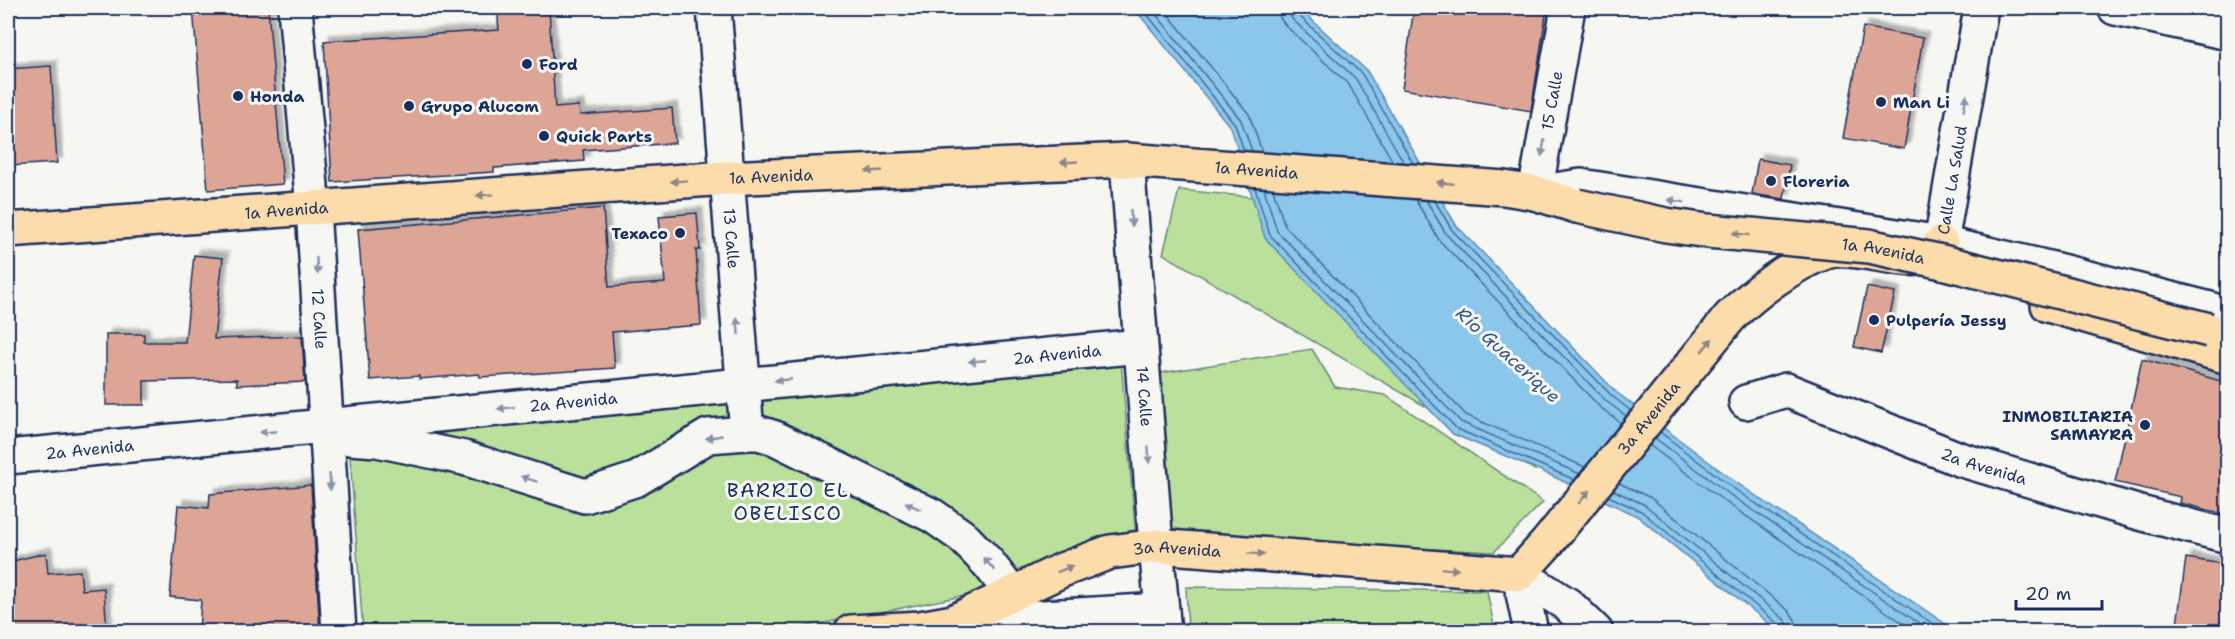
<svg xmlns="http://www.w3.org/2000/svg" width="2235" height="639" font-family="'Shantell Sans',sans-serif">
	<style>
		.green { fill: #bbe09b; stroke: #6b887c; stroke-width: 1.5 }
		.water { fill: #8bc6eb; stroke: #5e8ab3; stroke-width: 1.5 }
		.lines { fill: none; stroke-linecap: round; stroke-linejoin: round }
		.shore { stroke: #486b96; stroke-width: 1.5 }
		.building { fill: #dda595; stroke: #1b2f5e; stroke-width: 1.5; filter: url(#shadow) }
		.minor-casing { stroke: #1b2f5e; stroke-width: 38 }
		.secondary-casing { stroke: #1b2f5e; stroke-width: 38 }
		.primary-casing { stroke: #1b2f5e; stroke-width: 38 }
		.minor { stroke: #f6f6f2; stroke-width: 33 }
		.secondary { stroke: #f6f6f2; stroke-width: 33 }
		.primary { stroke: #fddcac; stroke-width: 33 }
		.primary-bridge-casing { stroke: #1b2f5e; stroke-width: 38; stroke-linecap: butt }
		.primary-bridge { stroke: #fddcac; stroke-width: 33 }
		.oneway { fill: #8892a8 }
		.oneway2 { fill: #8c8685 }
		.poi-dot { fill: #1b2f5e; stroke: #f6f6f2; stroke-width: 2 }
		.labels { text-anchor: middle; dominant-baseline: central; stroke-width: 6; stroke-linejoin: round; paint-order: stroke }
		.poi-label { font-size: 16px; font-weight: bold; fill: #1b2f5e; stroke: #f6f6f2; text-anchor: start }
		.street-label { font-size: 16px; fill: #1b2f5e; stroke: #f6f6f2 }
		.water-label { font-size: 18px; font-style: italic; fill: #375581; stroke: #f6f6f2 }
		.quarter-label { font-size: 20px; letter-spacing: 1.5px; fill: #1b2f5e; stroke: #f6f6f2 }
	</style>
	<defs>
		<filter id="shadow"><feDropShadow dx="5.5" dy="-5.5" stdDeviation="1.5" flood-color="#0004"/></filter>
	</defs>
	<rect width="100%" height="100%" fill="#f6f6f2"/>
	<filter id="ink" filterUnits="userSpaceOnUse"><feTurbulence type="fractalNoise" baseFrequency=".0167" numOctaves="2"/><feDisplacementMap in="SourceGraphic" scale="12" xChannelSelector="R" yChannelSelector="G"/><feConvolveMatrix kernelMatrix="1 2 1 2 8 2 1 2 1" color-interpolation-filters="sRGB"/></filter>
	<g filter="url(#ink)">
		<g class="green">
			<path d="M1179 190 1306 202 1528 423 1535 470 1163 254Z"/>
			<path d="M1120 349 1138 562 782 631H363L349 444 747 397Z"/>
			<path d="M1312 349 1335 387 1385 395 1543 502 1494 552 1168 536 1161 373Z"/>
			<path d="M1186 587 1487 591 1495 631H1188Z"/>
		</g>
		<path class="water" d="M1134 8H1299L1367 71 1456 225 1616 392 1737 483 1956 631H1778L1637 516 1537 469 1453 434 1265 238 1231 128Z"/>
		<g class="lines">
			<g class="shore">
				<path d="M1142 8 1235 124 1244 151"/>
				<path d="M1151 8 1241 120 1252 151"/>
				<path d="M1163 8 1249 114 1262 152"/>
				<path d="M1279 8 1280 18 1286 26 1349 85 1393 162"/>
				<path d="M1288 8 1292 19 1356 79 1404 163"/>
				<path d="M1295 8 1297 14 1362 74 1413 163"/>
				<path d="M1255 188 1270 235 1457 429 1575 480"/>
				<path d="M1264 188 1277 231 1461 422 1580 474"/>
				<path d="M1273 189 1285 226 1466 415 1585 467"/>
				<path d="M1415 199 1439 240 1600 407 1621 423"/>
				<path d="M1426 200 1446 234 1606 401 1626 416"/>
				<path d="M1435 201 1452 230 1612 396 1631 411"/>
				<path d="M1660 432 1733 488 1945 632"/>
				<path d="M1655 438 1729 494 1932 632"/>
				<path d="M1649 445 1724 501 1916 632"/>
				<path d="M1619 483 1651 498 1789 611 1795 620 1797 632"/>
				<path d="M1613 490 1645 505 1784 619 1788 625V632"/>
				<path d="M1608 496 1641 511 1778 624 1781 632"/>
			</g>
		</g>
		<g class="building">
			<path d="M193 8H268L283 184 208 190Z"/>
			<path d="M497 8H549L555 108 579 106 580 115 672 108 675 143 583 150 584 161 494 168V172L332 182 324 41 499 30Z"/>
			<path d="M1414 8H1547L1531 111 1402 89Z"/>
			<path d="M1863 27 1923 38 1904 149 1843 138Z"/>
			<path d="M51 66 57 163 8 166V69Z"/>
			<path d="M1758 159 1790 165 1784 199 1752 194Z"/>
			<path d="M603 208 609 287 665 283 659 216 697 213 700 250H696L701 325 612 332 615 368 480 377 479 374 419 379V376L370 380 358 229Z"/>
			<path d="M194 255 223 258 214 339 302 336 305 382 237 385V379L144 381V405H106V334H144V342H185Z"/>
			<path d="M1867 287 1895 293 1881 353 1854 347Z"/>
			<path d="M2142 359 2228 383V515L2180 503 2181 497 2115 482Z"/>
			<path d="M311 485 320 632H199L201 600 170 597 178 505 209 508 210 494Z"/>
			<path d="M46 553 48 573 80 571 82 590 104 588 107 632H8V562Z"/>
			<path d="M2186 558 2228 565V632H2176Z"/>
		</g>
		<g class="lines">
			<defs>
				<g id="minor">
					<path id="s1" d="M295 8 313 208 339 632"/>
					<path id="s2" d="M714 8 747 433"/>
					<path d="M2115 8 2228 33"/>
					<path id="s3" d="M1127 160 1156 546 1164 632"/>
					<path d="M1535 193 1581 186 1941 243 2053 269 2210 309 2228 319"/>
					<path id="s4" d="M1746 402 1786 390 1959 459 2140 513 2228 536"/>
					<path d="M350 438 377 440 464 458 585 496 637 479 708 436 747 433H759L775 438 933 516 963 537 989 564 1012 594 1017 620"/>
					<path id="s5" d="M8 457 1140 346"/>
					<path d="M1519 574 1568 605 1596 632"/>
					<path d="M1519 574 1531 632"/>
					<path d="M994 620 1162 610"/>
				</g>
				<g id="secondary">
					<path id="s6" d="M1535 193 1568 8"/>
					<path id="s7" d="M1941 243 1981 8"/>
				</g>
				<g id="primary">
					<path id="s8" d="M8 230 726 178 1127 160 1504 188 1535 193 1577 206"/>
					<path d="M2048 305 2228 357"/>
					<path id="s9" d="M851 632 920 628 953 622 1062 570 1110 552 1156 546 1519 574 1547 543 1730 317C1753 294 1793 263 1826 252 1855 243 1905 266 1927 256 1932 254 1937 247 1941 243"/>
				</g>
			</defs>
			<use href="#minor" class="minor-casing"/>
			<use href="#secondary" class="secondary-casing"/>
			<use href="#primary" class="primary-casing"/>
			<use href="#minor" class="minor"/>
			<use href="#secondary" class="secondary"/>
			<use href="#primary" class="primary"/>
			<defs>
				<g id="primary-bridge">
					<path id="s10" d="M1577 206 1666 225 1708 231 1869 246 1942 262 2209 330"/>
				</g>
			</defs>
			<use href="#primary-bridge" class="primary-bridge-casing"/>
			<use href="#primary-bridge" class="primary-bridge"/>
		</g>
		<defs><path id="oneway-solid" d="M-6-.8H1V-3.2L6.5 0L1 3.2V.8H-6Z" transform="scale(1.5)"/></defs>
		<g class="oneway">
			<use href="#oneway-solid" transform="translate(1965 103) rotate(-80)"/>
			<use href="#oneway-solid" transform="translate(1543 148) rotate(100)"/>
			<use href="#oneway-solid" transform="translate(1676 201) rotate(-171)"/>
			<use href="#oneway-solid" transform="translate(1131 218) rotate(86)"/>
			<use href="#oneway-solid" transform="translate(317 266) rotate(86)"/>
			<use href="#oneway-solid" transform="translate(738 326) rotate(-94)"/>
			<use href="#oneway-solid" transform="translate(977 361) rotate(175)"/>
			<use href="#oneway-solid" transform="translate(783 380) rotate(175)"/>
			<use href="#oneway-solid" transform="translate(506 408) rotate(174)"/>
			<use href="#oneway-solid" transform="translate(268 432) rotate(175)"/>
			<use href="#oneway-solid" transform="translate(714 437) rotate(169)"/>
			<use href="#oneway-solid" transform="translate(1149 455) rotate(86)"/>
			<use href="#oneway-solid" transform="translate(529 479) rotate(-162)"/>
			<use href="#oneway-solid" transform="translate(330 482) rotate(87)"/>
			<use href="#oneway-solid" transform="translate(913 506) rotate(-154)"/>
			<use href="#oneway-solid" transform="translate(989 564) rotate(-131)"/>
		</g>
		<g class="oneway2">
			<use href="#oneway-solid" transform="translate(1069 162) rotate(177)"/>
			<use href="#oneway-solid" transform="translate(874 171) rotate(177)"/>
			<use href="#oneway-solid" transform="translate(679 181) rotate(176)"/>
			<use href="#oneway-solid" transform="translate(1445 183) rotate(-175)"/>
			<use href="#oneway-solid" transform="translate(485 195) rotate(176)"/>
			<use href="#oneway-solid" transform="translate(1741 234) rotate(-174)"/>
			<use href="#oneway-solid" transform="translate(1707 345) rotate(-51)"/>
			<use href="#oneway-solid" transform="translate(1584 497) rotate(-51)"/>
			<use href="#oneway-solid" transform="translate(1256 554) rotate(4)"/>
			<use href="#oneway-solid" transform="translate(1065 569) rotate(-22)"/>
			<use href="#oneway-solid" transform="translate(1450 569) rotate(4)"/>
		</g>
	</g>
	<g class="poi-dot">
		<circle cx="527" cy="64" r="6"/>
		<circle cx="238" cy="96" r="6"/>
		<circle cx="1881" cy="102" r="6"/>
		<circle cx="409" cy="106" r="6"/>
		<circle cx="544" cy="136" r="6"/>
		<circle cx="1771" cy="181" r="6"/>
		<circle cx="680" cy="233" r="6"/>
		<circle cx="1874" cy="320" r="6"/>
		<circle cx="2145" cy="425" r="6"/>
	</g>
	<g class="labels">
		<g class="poi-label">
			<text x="539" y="64">Ford</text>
			<text x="250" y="96">Honda</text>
			<text x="1893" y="102">Man Li</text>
			<text x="421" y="106">Grupo Alucom</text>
			<text x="556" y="136">Quick Parts</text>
			<text x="1783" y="181">Floreria</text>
			<text x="668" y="233" text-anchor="end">Texaco</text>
			<text x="1886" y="320">Pulpería Jessy</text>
			<text x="2133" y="416" text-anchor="end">INMOBILIARIA<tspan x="2133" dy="18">SAMAYRA</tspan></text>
		</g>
		<g class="street-label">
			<text stroke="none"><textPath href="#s6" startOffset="94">15 Calle</textPath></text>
			<text stroke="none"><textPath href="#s8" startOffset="1251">1a Avenida</textPath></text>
			<text stroke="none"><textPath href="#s8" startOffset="765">1a Avenida</textPath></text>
			<text stroke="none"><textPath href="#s7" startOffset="64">Calle La Salud</textPath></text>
			<text stroke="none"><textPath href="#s8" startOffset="279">1a Avenida</textPath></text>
			<text stroke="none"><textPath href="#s2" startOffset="231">13 Calle</textPath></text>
			<text stroke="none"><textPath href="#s10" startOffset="310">1a Avenida</textPath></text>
			<text stroke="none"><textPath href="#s1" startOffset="312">12 Calle</textPath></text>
			<text stroke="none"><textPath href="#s5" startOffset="1054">2a Avenida</textPath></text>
			<text stroke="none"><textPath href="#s3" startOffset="237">14 Calle</textPath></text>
			<text stroke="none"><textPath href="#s5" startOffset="568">2a Avenida</textPath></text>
			<text stroke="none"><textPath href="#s9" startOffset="888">3a Avenida</textPath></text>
			<text stroke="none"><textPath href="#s5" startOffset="82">2a Avenida</textPath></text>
			<text stroke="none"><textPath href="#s4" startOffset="254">2a Avenida</textPath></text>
			<text stroke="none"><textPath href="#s9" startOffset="342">3a Avenida</textPath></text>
		</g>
		<g class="water-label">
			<text transform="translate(1508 355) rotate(42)">Río Guacerique</text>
		</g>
		<g class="quarter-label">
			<text x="788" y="490">BARRIO EL<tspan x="788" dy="23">OBELISCO</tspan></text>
		</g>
	</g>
	<rect width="2235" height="639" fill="none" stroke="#f6f6f2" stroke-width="30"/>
	<rect x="15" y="15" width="2205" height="609" fill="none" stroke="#1b2f5e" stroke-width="2" filter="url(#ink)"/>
	<path d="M2016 600v9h86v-9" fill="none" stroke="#1b2f5e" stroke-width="3"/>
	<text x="2025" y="600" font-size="18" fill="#1b2f5e" stroke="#f6f6f2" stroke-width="4.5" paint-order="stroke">20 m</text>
</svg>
